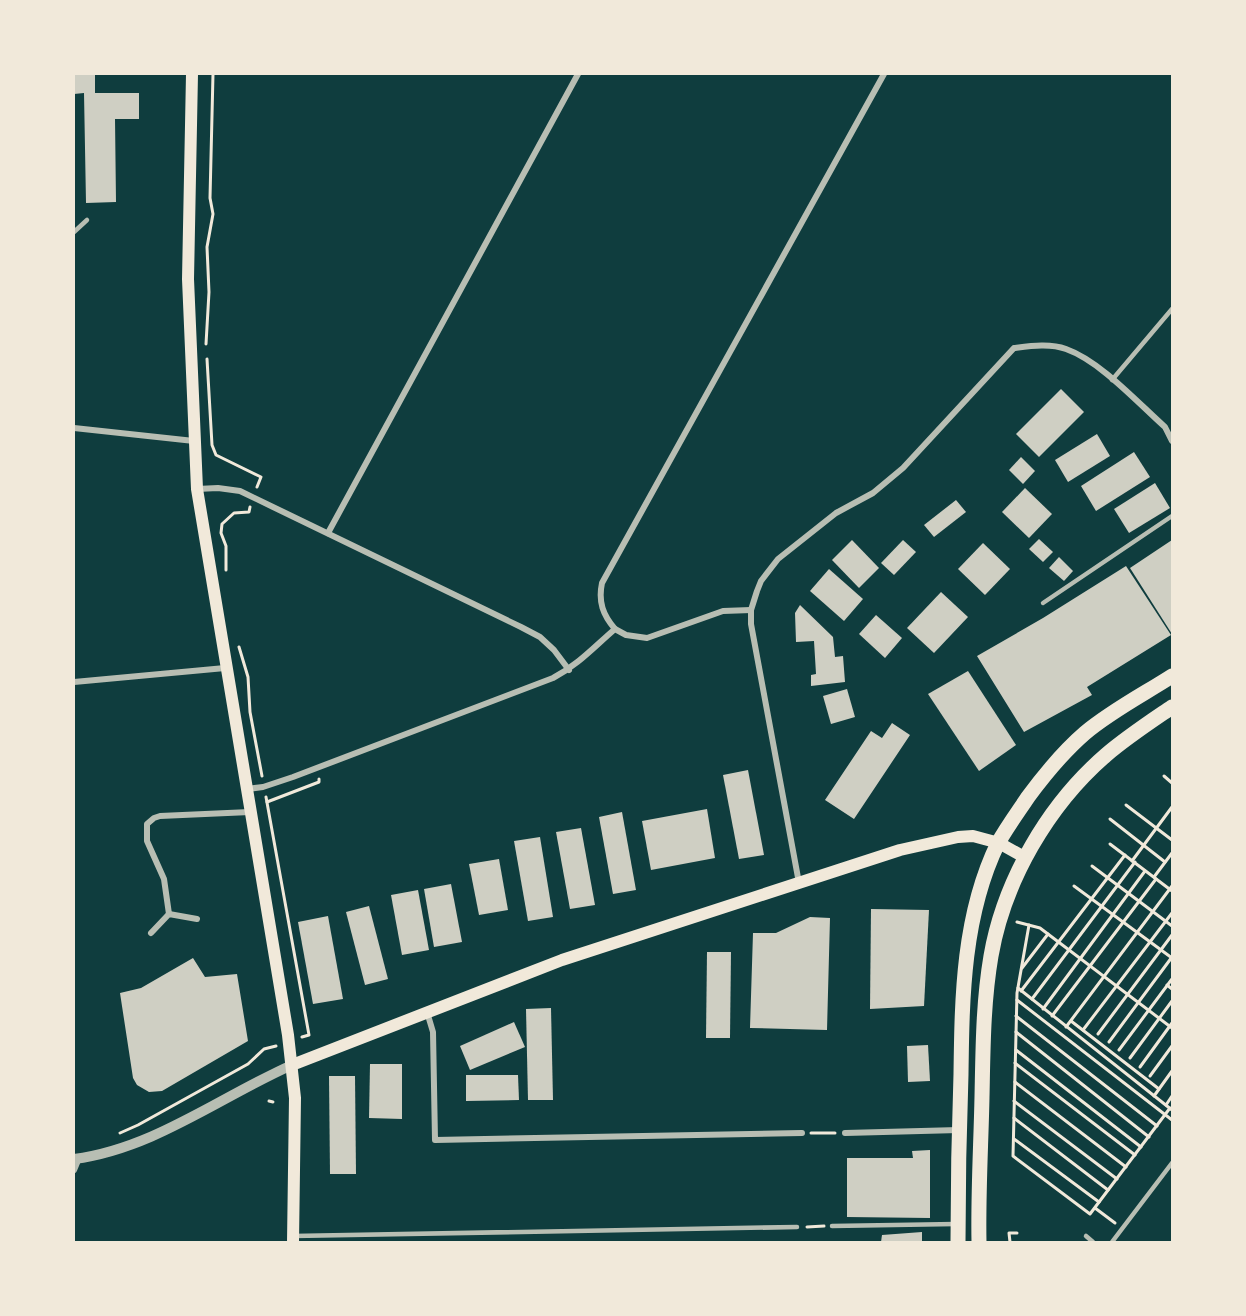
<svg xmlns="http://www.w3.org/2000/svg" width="1246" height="1316" font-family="Cabin,sans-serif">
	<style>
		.building { fill: #cfcfc3 }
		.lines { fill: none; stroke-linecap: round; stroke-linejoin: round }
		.path { stroke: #f1e9da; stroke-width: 3 }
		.service { stroke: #b8beb3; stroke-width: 4.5 }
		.minor { stroke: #b8beb3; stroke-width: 6 }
		.tertiary { stroke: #b8beb3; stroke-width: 10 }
		.secondary { stroke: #f1e9da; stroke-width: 12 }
		.primary { stroke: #f1e9da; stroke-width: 15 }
	</style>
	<rect width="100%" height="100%" fill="#0f3d3e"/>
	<g class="building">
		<path d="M74 74H95V93H139V119H115L116 202 86 203 84 93 74 94Z"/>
		<path d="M1061 389 1084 412 1039 457 1016 434Z"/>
		<path d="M1097 434 1110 456 1068 482 1055 460Z"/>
		<path d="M1134 452 1150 477 1096 511 1081 486Z"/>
		<path d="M1021 457 1035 471 1023 484 1009 470Z"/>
		<path d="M1155 483 1170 508 1129 533 1114 509Z"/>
		<path d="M1025 488 1052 514 1029 538 1002 512Z"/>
		<path d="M956 500 966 512 934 537 924 525Z"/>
		<path d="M1039 539 1053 552 1043 562 1029 549Z"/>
		<path d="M852 540 879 568 859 588 832 560Z"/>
		<path d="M903 540 916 552 894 575 881 563Z"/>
		<path d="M1172 540V634L1130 568Z"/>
		<path d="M983 543 1010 569 985 595 958 569Z"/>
		<path d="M1059 557 1073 571 1064 581 1049 568Z"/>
		<path d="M1126 566 1171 635 1087 687 1092 695 1024 732 977 656 1043 618Z"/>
		<path d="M829 569 863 599 844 621 810 591Z"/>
		<path d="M941 592 968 617 934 653 907 628Z"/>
		<path d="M800 605 833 637 835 657 843 656 845 682 811 686V675L816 674 814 641 796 642 795 613Z"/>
		<path d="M876 615 902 638 885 658 859 634Z"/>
		<path d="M968 671 1016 745 979 771 928 694Z"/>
		<path d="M847 689 855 717 831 724 823 696Z"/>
		<path d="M892 723 910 735 854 819 825 800 871 731 882 738Z"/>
		<path d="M748 770 764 855 739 859 723 775Z"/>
		<path d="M707 809 715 858 651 870 642 821Z"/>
		<path d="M622 812 636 890 613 894 599 817Z"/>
		<path d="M581 828 595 905 570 909 556 832Z"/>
		<path d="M540 837 553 917 528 921 514 841Z"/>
		<path d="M499 859 508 910 479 915 469 864Z"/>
		<path d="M451 884 462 942 434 947 424 889Z"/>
		<path d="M418 890 429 950 402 955 391 895Z"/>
		<path d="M369 906 388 979 365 985 346 912Z"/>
		<path d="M871 909 929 910 924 1006 870 1009Z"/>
		<path d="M328 916 343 999 313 1004 298 922Z"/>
		<path d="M810 917 830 918 827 1030 750 1028 753 933H776Z"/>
		<path d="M707 952H731L730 1038H706Z"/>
		<path d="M193 958 205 977 237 974 248 1041 162 1091 149 1092 137 1085 133 1078 120 993 141 988Z"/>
		<path d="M551 1008 553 1100H528L526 1009Z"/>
		<path d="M514 1022 525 1047 470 1070 460 1046Z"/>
		<path d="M928 1045 930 1081 908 1082 907 1046Z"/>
		<path d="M370 1064H402V1119L369 1118Z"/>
		<path d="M466 1075H518L519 1100 466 1101Z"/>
		<path d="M329 1076H355L356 1174H330Z"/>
		<path d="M930 1150V1218L847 1217V1158H913L912 1151Z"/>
		<path d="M922 1232V1242H881L882 1235Z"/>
	</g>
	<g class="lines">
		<g class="path">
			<path d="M206 344 209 292 207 247 213 214 210 198 213 74"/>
			<path d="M207 359 212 445 216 455 261 477 257 487"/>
			<path d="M226 570V546L221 533 222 524 234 513 249 512 250 507"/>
			<path d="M239 647 248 677 250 712 262 776"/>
			<path d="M1164 776 1172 783"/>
			<path d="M266 797 309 1035 302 1037"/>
			<path d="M267 802 319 782V779"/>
			<path d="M1126 805 1172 840"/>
			<path d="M1110 819 1165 862"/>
			<path d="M1110 844 1172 891"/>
			<path d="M1132 861 1172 807"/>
			<path d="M1092 866 1172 926"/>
			<path d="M1154 877 1172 853"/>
			<path d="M1074 886 1172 958"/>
			<path d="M1017 922 1040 928 1172 1028"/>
			<path d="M1029 925 1017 993 1013 1156 1090 1214 1170 1108"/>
			<path d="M1022 968 1048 934"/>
			<path d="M1167 985 1172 989"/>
			<path d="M1018 988 1172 1110"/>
			<path d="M1021 991 1125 855"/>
			<path d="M1032 999 1135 862"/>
			<path d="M1017 1000 1172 1120"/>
			<path d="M1043 1009 1145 871"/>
			<path d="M1016 1016 1157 1126"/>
			<path d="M1052 1016 1156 879"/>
			<path d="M1071 1021 1159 1089"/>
			<path d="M1066 1027 1172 886"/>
			<path d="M1083 1030 1172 913"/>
			<path d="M1016 1032 1149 1137"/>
			<path d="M1098 1034 1172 935"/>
			<path d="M1109 1042 1172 957"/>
			<path d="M1016 1050 1141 1147"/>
			<path d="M1119 1050 1172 979"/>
			<path d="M1130 1058 1172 1001"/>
			<path d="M1015 1063 1135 1155"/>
			<path d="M1140 1067 1172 1023"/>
			<path d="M1150 1076 1172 1046"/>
			<path d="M1015 1082 1126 1167"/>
			<path d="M1154 1096 1172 1071"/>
			<path d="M269 1101 273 1102"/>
			<path d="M1014 1101 1117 1179"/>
			<path d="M1166 1105 1172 1096"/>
			<path d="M1014 1118 1108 1190"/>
			<path d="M120 1133 138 1125 248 1064 264 1049 276 1046"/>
			<path d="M811 1133H835"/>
			<path d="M1014 1139 1099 1202"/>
			<path d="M1095 1208 1115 1223"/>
			<path d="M807 1227 824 1226"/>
			<path d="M1010 1242 1009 1233H1017"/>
		</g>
		<g class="service">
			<path d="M74 232 87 220"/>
			<path d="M1112 380 1172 309"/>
			<path d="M1043 603 1172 516"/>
			<path d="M832 1226 956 1224"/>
			<path d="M293 1236 797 1227"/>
			<path d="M1086 1236 1093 1242"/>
			<path d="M1112 1242 1172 1163"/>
		</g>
		<g class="minor">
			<path d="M74 428 194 441"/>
			<path d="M197 489 218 488 240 491 521 627 540 637 554 650 569 670"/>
			<path d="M328 533 578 74"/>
			<path d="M615 629C603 615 598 602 602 583L884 74"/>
			<path d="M74 682 225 668"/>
			<path d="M247 789 263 787 293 777 553 678C578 665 594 647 615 629L626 635 647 638 723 611 751 610"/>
			<path d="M799 883 751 624V610L757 591 761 581 778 559 836 513 873 493 903 468 1014 348C1030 346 1050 343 1066 349 1100 361 1137 402 1165 427L1172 441"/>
			<path d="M169 914 164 879 147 841V824L154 818 160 816 250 812"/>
			<path d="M151 933 169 914 197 919"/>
			<path d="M427 1012 433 1032 435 1140 802 1133"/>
			<path d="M845 1133 959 1130"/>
			<path d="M74 1170 79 1158"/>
		</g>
		<path class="tertiary" d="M74 1159C153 1149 220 1097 292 1065"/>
		<g class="secondary">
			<path d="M192 74 188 279 197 489 288 1035 295 1098 293 1242"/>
			<path d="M292 1065 562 960 900 850 958 837 973 836 999 843 1026 858"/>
		</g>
		<g class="primary">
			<path d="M958 1242C958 1186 959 1130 961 1074 962 996 963 915 998 843 1007 827 1018 812 1028 797 1045 774 1063 752 1085 733 1111 711 1144 694 1172 676"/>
			<path d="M979 1242C978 1194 981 1145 982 1097 983 1050 983 1003 991 956 1004 881 1048 805 1106 755 1127 737 1150 722 1172 707"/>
		</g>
	</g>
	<rect width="1246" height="1316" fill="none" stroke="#f1e9da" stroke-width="150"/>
</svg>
